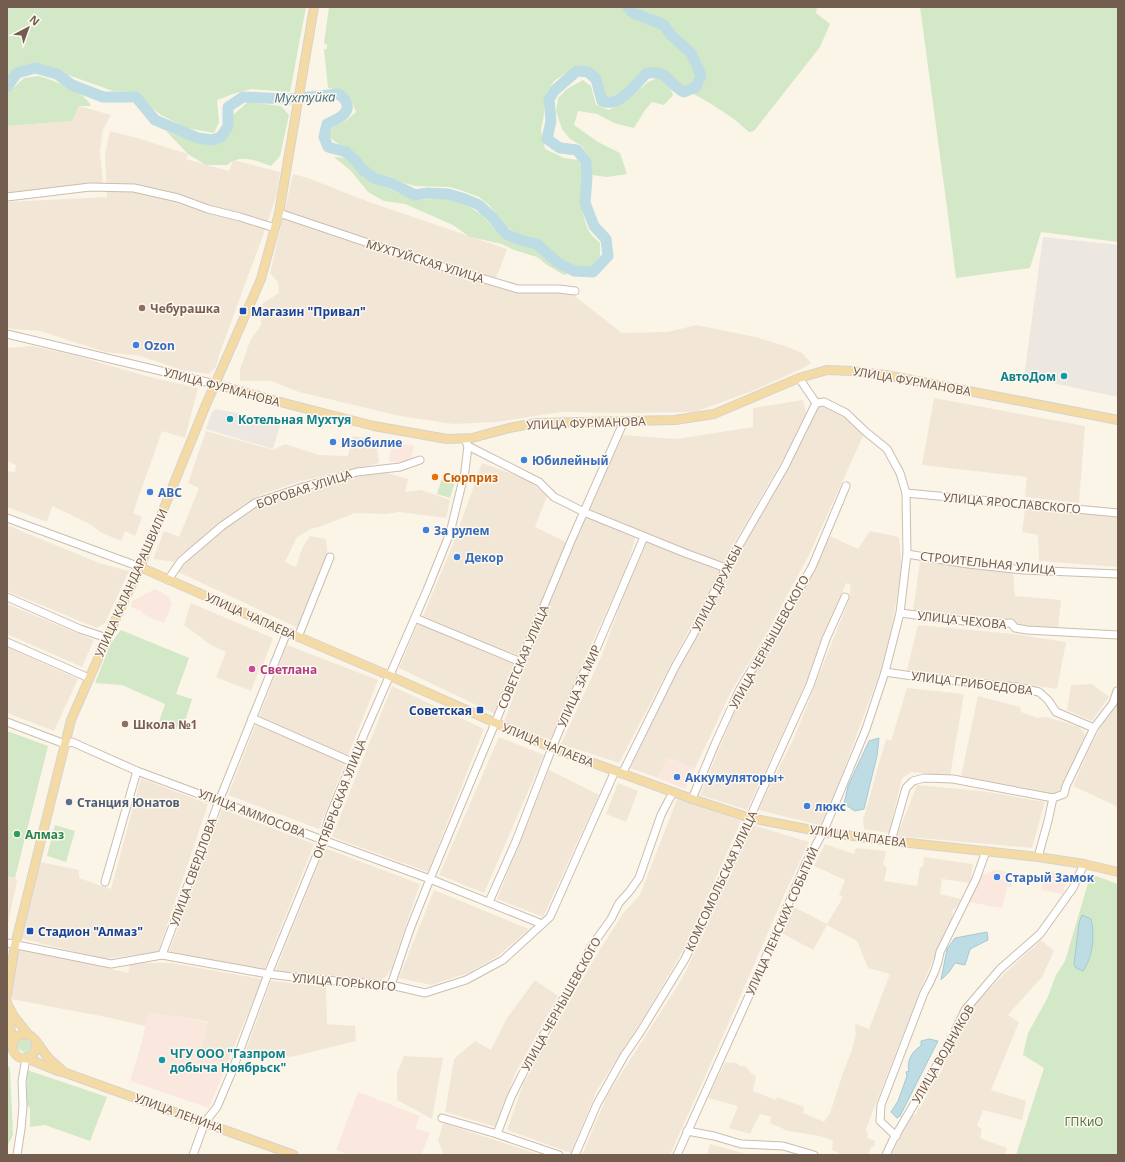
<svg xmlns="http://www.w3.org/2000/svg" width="1125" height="1162" font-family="'Noto Sans',sans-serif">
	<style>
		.residential { fill: #f2e7d7 }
		.commercial { fill: #fae7dd }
		.industrial { fill: #ece7e1 }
		.green { fill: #d3e8c7; fill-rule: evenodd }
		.water { fill: #bedce3; stroke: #a5cad4 }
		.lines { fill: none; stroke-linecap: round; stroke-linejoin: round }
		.river { stroke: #bedce3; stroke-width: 11 }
		.minor-casing { stroke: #ccbdaf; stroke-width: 9 }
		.major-casing { stroke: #d8d2cd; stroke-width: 10 }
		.minor { stroke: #fff; stroke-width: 7 }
		.major { stroke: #f4dba6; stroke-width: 8 }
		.education-dot { fill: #8d6e63; stroke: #fef8ee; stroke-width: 1.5 }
		.transit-dot { fill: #1a4fb4; stroke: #fef8ee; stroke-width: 1.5 }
		.shop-dot { fill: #3f7fe0; stroke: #fef8ee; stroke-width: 1.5 }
		.culture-dot { fill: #0f9aa8; stroke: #fef8ee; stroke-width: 1.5 }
		.food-dot { fill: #e8710a; stroke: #fef8ee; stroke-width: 1.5 }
		.hotel-dot { fill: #d1479c; stroke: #fef8ee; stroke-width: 1.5 }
		.service-dot { fill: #5c6f8a; stroke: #fef8ee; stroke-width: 1.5 }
		.leisure-dot { fill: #2e9e5b; stroke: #fef8ee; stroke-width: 1.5 }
		.labels { text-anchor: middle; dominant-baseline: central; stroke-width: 3; stroke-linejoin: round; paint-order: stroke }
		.street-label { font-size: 12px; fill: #735d4e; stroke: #fef8ee }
		.education-label { font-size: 12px; font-weight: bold; fill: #785e54; stroke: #fef8ee; text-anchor: start }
		.transit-label { font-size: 12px; font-weight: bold; fill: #164399; stroke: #fef8ee; text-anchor: start }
		.shop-label { font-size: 12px; font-weight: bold; fill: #366cbe; stroke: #fef8ee; text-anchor: start }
		.culture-label { font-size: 12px; font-weight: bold; fill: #0d838f; stroke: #fef8ee; text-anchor: start }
		.food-label { font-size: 12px; font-weight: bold; fill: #c56008; stroke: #fef8ee; text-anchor: start }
		.hotel-label { font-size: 12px; font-weight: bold; fill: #b23c85; stroke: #fef8ee; text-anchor: start }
		.service-label { font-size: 12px; font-weight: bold; fill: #4e5e75; stroke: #fef8ee; text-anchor: start }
		.leisure-label { font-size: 12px; font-weight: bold; fill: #27864d; stroke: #fef8ee; text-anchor: start }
		.park-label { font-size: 12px; fill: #537847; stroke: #fef8ee }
		.water-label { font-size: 13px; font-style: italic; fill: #497785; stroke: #fef8ee }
	</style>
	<rect width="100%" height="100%" fill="#fbf5e8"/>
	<g class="residential">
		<path d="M79 106 111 115 103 129 100 151 103 184 7 193V126L72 121Z"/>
		<path d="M110 131 137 138 188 154 186 159 229 171 233 160 280 172 277 194 265 230 219 355 216 367 209 374 182 370 140 356 105 352 40 331 11 329 7 327V202L107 197 105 155Z"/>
		<path d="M293 174 308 178 369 202 507 249 495 281 572 294 622 333 667 332 697 325 755 337 788 347 802 353 811 363 801 369 755 390 695 412 626 413 561 412 497 422 453 424 400 416 299 392 271 381H240V369L250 341 261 325 262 304 279 293 278 282 270 273Z"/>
		<path d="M32 346 77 356 150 377 198 388 185 438 162 431 133 513 142 517 135 536 125 531 121 541 102 533 88 523 52 506 47 522 7 507V471L15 472 16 465 7 461V348Z"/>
		<path d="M934 398 1085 426 1079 503 1025 497 1027 477 922 465Z"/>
		<path d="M803 400 806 413 787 452 722 564 588 509 623 435 676 439 753 427V408Z"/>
		<path d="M819 405 842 415 864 434 809 555 764 638 732 690 695 768 668 758 658 778 630 768 679 668Z"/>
		<path d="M206 431 273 450 285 444 319 455 348 456 353 436 376 440 379 463 301 481 263 494 243 505 225 522 180 555 174 562 153 559 164 531 179 537 184 525 199 488 188 483Z"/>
		<path d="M482 463 527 479 547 496 535 527 566 542 541 606 520 656 423 616 453 544Z"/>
		<path d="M383 472 408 479 405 492 421 490 450 500 446 518 399 512 387 514 355 513 322 526 311 529 297 537 285 562 296 567 302 548 310 536 326 539 328 556 299 625 296 627 178 572 200 547 224 528 254 509 286 497H293L359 474Z"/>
		<path d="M1025 509 1118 514V567L1039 561 1038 535 1022 532Z"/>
		<path d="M587 516 636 536 626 569 580 669 550 740 504 722 532 646 567 560Z"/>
		<path d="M7 525 99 563 129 571 105 623 97 628 7 591Z"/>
		<path d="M870 531 899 537 902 570 887 653 823 826 758 810 794 738 848 602 851 585 846 583 812 670 747 810 700 795 740 698 794 607 830 536 858 549Z"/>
		<path d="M647 542 721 569 619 763 561 744 602 655 623 597Z"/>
		<path d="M920 561 1013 571 1015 596 1061 600 1058 629 1019 625 1011 619 913 611Z"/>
		<path d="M191 603 273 638 263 665H261L251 691 216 677 226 652 211 645 184 625Z"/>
		<path d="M7 604 94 640 82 667 7 634Z"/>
		<path d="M418 623 516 663 495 714 399 668Z"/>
		<path d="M918 625 1014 634 1066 642 1057 689 1005 681 907 670Z"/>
		<path d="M287 645 378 680 319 829 228 795Z"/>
		<path d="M7 647 78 679 54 731 7 713Z"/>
		<path d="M1092 684 1109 697 1092 721 1067 710 1071 685Z"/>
		<path d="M392 686 484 729 428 872 332 837Z"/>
		<path d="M907 688 964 694 950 776 912 772 902 778 889 833 864 829 863 820 886 739 891 741Z"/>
		<path d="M978 696 1020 707 1021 712 1037 718 1047 717 1079 727 1084 732 1085 739 1061 789 1055 794 961 776Z"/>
		<path d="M1118 697V807L1073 786 1091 745Z"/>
		<path d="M499 737 544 755 484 893 439 875Z"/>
		<path d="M549 770 599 795 543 917 497 899Z"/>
		<path d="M141 778 208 804 158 952 103 959 20 938 41 862 79 870V878L111 889Z"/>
		<path d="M618 783 638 791 626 822 606 814Z"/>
		<path d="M917 785 982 791 1045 802 1032 848 897 836Z"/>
		<path d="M677 799 741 821 687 944 644 1017 597 1090 571 1153 507 1130 523 1084 549 1037 599 951 624 912 640 895Z"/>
		<path d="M222 809 314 844 264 970 169 952Z"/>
		<path d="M753 825 809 842 786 891 723 1036 670 1155H582L607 1096 683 977 717 905Z"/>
		<path d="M825 844 854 854 856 848 885 851 886 854 883 864 887 868 884 881 917 886 920 867H923L924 857 973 864 970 883 942 879 940 894 961 899 955 909H953L952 921 936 953 922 986 867 1126 866 1131 868 1132 867 1138 875 1141 874 1147H871L868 1155H844L840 1154 832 1150 833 1142 831 1140 820 1136 788 1131 770 1123 771 1117 760 1114 750 1134 729 1128 738 1106 708 1098 725 1062 737 1063 739 1066H745L751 1073 756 1076 753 1091 776 1100 777 1097 804 1107 803 1113 824 1122 830 1113 844 1070 852 1050 856 1033 855 1025 856 1024 869 1029 890 974 868 968 857 941 827 925 813 950 782 933 794 907 827 924 843 897 839 895 845 880 814 866Z"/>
		<path d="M325 848 420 884 391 969 385 978 372 980 275 972Z"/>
		<path d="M7 876 15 878 17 881 7 928Z"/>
		<path d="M434 890 529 929 498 956 468 973 431 985 399 978Z"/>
		<path d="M1041 940 1054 951 1042 977 1008 1015 1019 1022 991 1090 1026 1101 1022 1120 983 1110 977 1126 982 1129 980 1138 1007 1148 1004 1155H891L912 1114 916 1115 918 1108H920L927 1095V1091L941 1073 948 1055 950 1056 970 1009 1005 973Z"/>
		<path d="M19 948 128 973 130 963H171L262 979 227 1064 199 1056 208 1022 188 1018 148 1013 145 1026 106 1017 11 999Z"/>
		<path d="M535 980 558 996 515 1074 496 1127 445 1112 454 1059 475 1041 491 1050 507 1018Z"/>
		<path d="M271 981 326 986 327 1024 355 1026 356 1041 291 1057 246 1050Z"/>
		<path d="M404 1056 443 1058 432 1119 397 1100V1073Z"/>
		<path d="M443 1123 541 1155H444L438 1141Z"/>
		<path d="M710 1144 750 1155H707Z"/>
	</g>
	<g class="commercial">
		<path d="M392 442 414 446 411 461 404 463 389 461Z"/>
		<path d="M155 589 168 596 172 604 164 623 143 614 141 611 131 607 132 601Z"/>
		<path d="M668 758 695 768 685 789 658 778Z"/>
		<path d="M993 869 1007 872V878L1013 880 1011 887H1007L1002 908 968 902 981 873 987 875 988 872 991 873Z"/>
		<path d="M1045 870 1068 874 1063 894 1041 890Z"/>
		<path d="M148 1013 188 1018 208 1023 199 1056 227 1064 209 1108 130 1081 142 1042Z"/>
		<path d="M358 1092 420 1116 415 1128 430 1133 421 1155H349L336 1150Z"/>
	</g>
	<g class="industrial">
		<path d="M1043 237 1118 245V397L1024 377Z"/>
		<path d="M216 409 281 422 273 449 206 429 212 412Z"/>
	</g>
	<g class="green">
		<path d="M7 7H306L290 92 251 89 233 94 217 100 219 122 214 133 187 128 161 115 133 92 113 91 40 65 20 67 7 78Z"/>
		<path d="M329 7H817L816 13 830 24 820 47 754 131 749 132 734 119 713 105 676 84 667 72 657 68 644 70 627 89 605 99 598 78 590 70 582 68 566 73 554 81 544 97V115L541 130 545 149 564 158 578 160C586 174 580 183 581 197 581 206 585 227 591 234 593 237 597 240 600 243V256L590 268H574L546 249 541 243 534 239 520 236 507 227 489 205 479 197 463 191 450 187 415 186 404 183 391 177 371 172 351 150 337 143 329 137C332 123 339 126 348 119 351 117 353 114 356 112 350 95 346 90 328 88L324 49H327V45L324 43Z"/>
		<path d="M920 7H1118V242L1041 232 1030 268 956 278 948 215Z"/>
		<path d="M39 76C54 81 84 90 91 106H79L72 121 7 126V94L24 78Z"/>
		<path d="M660 77 671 90 673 95 664 105 652 102 645 110 634 128 614 123 597 114 578 111 574 125 598 142 620 153 627 174 607 177 592 175 591 161 582 146 570 139 562 129 556 111 558 98 567 89 583 80 591 86 596 105 609 110 630 98 648 82Z"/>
		<path d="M248 102 281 106 289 115 280 156 271 166C256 161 241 153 227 165H206L188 154 166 131 195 141 223 140 233 115Z"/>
		<path d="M334 157 348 158 358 171 369 179 398 193 417 200 444 198 465 204 482 215 500 235 536 249 570 273 564 275 547 265 537 257 514 250 502 244 470 237 453 225 405 204 384 201 368 192 351 171Z"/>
		<path d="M442 478 455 481 450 498 437 494Z"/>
		<path d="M121 630 189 658 176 694 192 699 183 728 158 725 165 704 122 685 95 683 111 643Z"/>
		<path d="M7 731 48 746 15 878 7 876Z"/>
		<path d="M55 825 75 831 66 862 47 856Z"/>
		<path d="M1096 876 1118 884V1155H1016L1044 1068 1023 1055 1028 1033 1047 999 1056 975 1065 961 1089 880ZM1079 923 1092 925V943L1087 965 1074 964Z"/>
		<path d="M20 1038H25L33 1044 32 1050 26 1054 17 1048 16 1045Z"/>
		<path d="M7 1065 10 1068 13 1135 7 1147Z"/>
		<path d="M27 1070 107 1097 90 1141 45 1125 30 1127V1108L26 1104Z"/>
	</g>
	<g class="water">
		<path d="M879 738 877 756 864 809 855 811 844 804 848 786 869 741Z"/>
		<path d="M1082 915 1091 919C1095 935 1093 957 1083 971L1076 968 1074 964 1079 923Z"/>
		<path d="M987 932 988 940 970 949 965 965 955 963 949 972 941 980 947 949 955 938Z"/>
		<path d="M929 1039 938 1041 900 1116 897 1118 891 1112 898 1101 907 1076 906 1072 909 1071C906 1061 913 1050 921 1046V1041Z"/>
	</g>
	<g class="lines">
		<path class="river" d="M7 87 17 73 35 68 57 74 72 85 103 97H136L155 120 198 138 212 140 221 137 228 126V107L243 97 288 99 339 94C341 96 345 99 346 102 352 114 335 120 327 124L324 137 328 147 346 152 356 161 362 169 374 178 391 183 415 195 428 193 448 194 465 199 479 205 492 217 506 234 520 240 537 244 557 262 574 271 593 272 608 256 606 239 594 226 585 203 587 178 586 162 577 150 560 148 547 139 551 121 549 99 555 90 577 71 588 72 596 79 602 101C620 108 635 84 647 73 672 71 666 84 684 92L696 87 701 75 691 53 671 35 664 25 633 13 628 7"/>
		<defs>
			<g id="minor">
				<path d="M7 197 90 187 134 188 178 198 208 209 240 217 275 228"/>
				<path d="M279 213 410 257 518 289H559L575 291"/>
				<path d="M7 334 215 384"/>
				<path d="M468 446 539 482 554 497 584 512 685 553 726 568"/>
				<path d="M906 493 1118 513"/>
				<path d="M7 518 140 567"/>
				<path d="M907 554 968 564 1024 570 1118 574"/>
				<path d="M168 580 181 561 222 526 255 503 303 487 357 472 400 467 420 460"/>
				<path d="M7 597 80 629 107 638"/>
				<path d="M900 613 988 624 1011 623 1015 628 1027 630 1118 635"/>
				<path d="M415 618 521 662"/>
				<path d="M298 637 330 557"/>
				<path d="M7 642 89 678"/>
				<path d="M885 672 919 677 1017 687 1039 692 1048 700 1056 712 1094 728"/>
				<path d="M252 718 352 762"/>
				<path d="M7 722 65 744 72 742 137 771 323 840 430 879 542 924"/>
				<path d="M622 774 675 667 693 635 726 568 785 466 816 403"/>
				<path d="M692 799 715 744 740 689 775 631 812 567 846 486"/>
				<path d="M891 841 906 788 913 781 924 778 953 779 1053 798"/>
				<path d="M1038 857 1048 821 1053 798 1064 794 1066 786 1094 728 1113 703 1117 691"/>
				<path d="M105 882 137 771"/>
				<path d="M489 902 516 841 552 748 582 676 594 654 644 537"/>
				<path d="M7 943 111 964 162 955 268 974 310 979 391 985 425 993 466 980 503 960 550 917 615 771"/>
				<path d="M162 955 219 801 287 632"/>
				<path d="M391 985 410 929 430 879 571 541 624 421"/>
				<path d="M442 1118 497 1134 559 1155"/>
				<path d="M687 1131 714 1136 741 1144 783 1146 814 1155"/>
				<path d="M497 1134 511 1097 522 1075 560 1004 576 978 591 947 611 919 619 903 629 892 639 878 661 815 673 792"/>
				<path d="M896 1136 880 1121 881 1105 924 993C931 981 938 966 940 952L976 879 986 851"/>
				<path d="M17 1155 21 1129 23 1106 22 1081 26 1058"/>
				<path d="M193 1155 205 1122 217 1107 231 1074 268 974 323 840 330 815 355 755 427 590 450 533 465 471 468 446 465 439"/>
				<path d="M575 1155 597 1104 624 1056 641 1031 685 959 713 901 760 795 810 685 826 639 845 597"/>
				<path d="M677 1155 757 978 805 865 823 832 832 811 866 729 885 672 900 613 907 554 906 493 900 473 887 449 866 432 846 413 824 402 816 403 799 378"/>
				<path d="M886 1155 893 1140 948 1046 965 1010 1000 969 1040 934 1073 888 1084 864"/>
			</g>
			<g id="major">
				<path d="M215 384 280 402 374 426 447 439 472 438 509 428 536 423 675 420 714 414 799 378 827 370 852 371 886 375 1118 420"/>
				<path d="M140 567 287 632 390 676 552 748 692 799 750 818 823 832 891 841 1038 857 1084 864 1118 872"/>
				<path d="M7 994 15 945 71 720 107 638 140 567 205 407 261 279 279 213 314 7"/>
				<path d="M7 1001C8 1013 10 1025 12 1038 12 1042 12 1047 13 1050 19 1065 39 1058 36 1042"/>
				<path d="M9 1007 13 1015 28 1034"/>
				<path d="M13 1044C14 1040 16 1036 20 1035 33 1030 40 1048 46 1055 51 1061 57 1066 63 1071"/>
				<path d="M26 1058 58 1071 63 1072 294 1155"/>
			</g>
		</defs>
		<use href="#minor" class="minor-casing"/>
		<use href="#major" class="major-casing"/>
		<use href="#minor" class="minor"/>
		<use href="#major" class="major"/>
	</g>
	<g class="education-dot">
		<circle cx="142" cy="308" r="4"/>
		<circle cx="125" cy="724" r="4"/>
	</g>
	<g class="transit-dot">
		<rect x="239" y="307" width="8" height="8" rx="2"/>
		<rect x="476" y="706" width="8" height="8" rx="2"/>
		<rect x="26" y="927" width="8" height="8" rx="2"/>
	</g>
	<g class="shop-dot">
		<circle cx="136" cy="345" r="4"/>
		<circle cx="333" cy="442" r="4"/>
		<circle cx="524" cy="460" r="4"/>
		<circle cx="150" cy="492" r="4"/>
		<circle cx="426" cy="530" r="4"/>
		<circle cx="457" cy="557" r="4"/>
		<circle cx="677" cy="777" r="4"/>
		<circle cx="807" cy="806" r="4"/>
		<circle cx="997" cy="877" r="4"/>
	</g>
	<g class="culture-dot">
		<circle cx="1064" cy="376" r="4"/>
		<circle cx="230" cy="419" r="4"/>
		<circle cx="162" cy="1060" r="4"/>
	</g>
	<circle class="food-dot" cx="435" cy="477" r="4"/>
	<circle class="hotel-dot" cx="252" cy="669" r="4"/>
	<circle class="service-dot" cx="69" cy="802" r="4"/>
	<circle class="leisure-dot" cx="17" cy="834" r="4"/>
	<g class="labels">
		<g class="street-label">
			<text transform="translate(425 261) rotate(17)">МУХТУЙСКАЯ УЛИЦА</text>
			<text transform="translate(912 381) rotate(10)">УЛИЦА ФУРМАНОВА</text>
			<text transform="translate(222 387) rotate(15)">УЛИЦА ФУРМАНОВА</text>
			<text transform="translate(586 423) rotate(-2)">УЛИЦА ФУРМАНОВА</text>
			<text transform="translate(304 489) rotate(-18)">БОРОВАЯ УЛИЦА</text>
			<text transform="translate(1012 503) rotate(5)">УЛИЦА ЯРОСЛАВСКОГО</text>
			<text transform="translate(988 563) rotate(6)">СТРОИТЕЛЬНАЯ УЛИЦА</text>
			<text transform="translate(131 583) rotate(-66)">УЛИЦА КАЛАНДАРАШВИЛИ</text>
			<text transform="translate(717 588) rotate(-63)">УЛИЦА ДРУЖБЫ</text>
			<text transform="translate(251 616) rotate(24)">УЛИЦА ЧАПАЕВА</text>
			<text transform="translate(962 620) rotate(6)">УЛИЦА ЧЕХОВА</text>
			<text transform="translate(769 642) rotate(-61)">УЛИЦА ЧЕРНЫШЕВСКОГО</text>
			<text transform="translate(523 657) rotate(-67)">СОВЕТСКАЯ УЛИЦА</text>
			<text transform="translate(972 683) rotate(7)">УЛИЦА ГРИБОЕДОВА</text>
			<text transform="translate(579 686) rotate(-66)">УЛИЦА ЗА МИР</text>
			<text transform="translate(548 745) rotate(22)">УЛИЦА ЧАПАЕВА</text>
			<text transform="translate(339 799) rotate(-69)">ОКТЯБРЬСКАЯ УЛИЦА</text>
			<text transform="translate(252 813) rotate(21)">УЛИЦА АММОСОВА</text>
			<text transform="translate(858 836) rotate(8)">УЛИЦА ЧАПАЕВА</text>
			<text transform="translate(193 872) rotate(-70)">УЛИЦА СВЕРДЛОВА</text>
			<text transform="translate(721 881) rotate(-65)">КОМСОМОЛЬСКАЯ УЛИЦА</text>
			<text transform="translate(782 921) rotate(-66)">УЛИЦА ЛЕНСКИХ СОБЫТИЙ</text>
			<text transform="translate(344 982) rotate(5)">УЛИЦА ГОРЬКОГО</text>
			<text transform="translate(561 1004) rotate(-61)">УЛИЦА ЧЕРНЫШЕВСКОГО</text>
			<text transform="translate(943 1054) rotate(-60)">УЛИЦА ВОДНИКОВ</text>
			<text transform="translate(179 1113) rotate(20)">УЛИЦА ЛЕНИНА</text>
		</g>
		<g class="education-label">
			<text x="150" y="308">Чебурашка</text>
			<text x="133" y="724">Школа №1</text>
		</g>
		<g class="transit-label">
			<text x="251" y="311">Магазин "Привал"</text>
			<text x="472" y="710" text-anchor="end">Советская</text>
			<text x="38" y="931">Стадион "Алмаз"</text>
		</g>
		<g class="shop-label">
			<text x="144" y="345">Ozon</text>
			<text x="341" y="442">Изобилие</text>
			<text x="532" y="460">Юбилейный</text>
			<text x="158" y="492">ABC</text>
			<text x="434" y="530">За рулем</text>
			<text x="465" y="557">Декор</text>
			<text x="685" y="777">Аккумуляторы+</text>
			<text x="815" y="806">люкс</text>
			<text x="1005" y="877">Старый Замок</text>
		</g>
		<g class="culture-label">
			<text x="1056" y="376" text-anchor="end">АвтоДом</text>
			<text x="238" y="419">Котельная Мухтуя</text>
			<text x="170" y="1053">ЧГУ ООО "Газпром<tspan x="170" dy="14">добыча Ноябрьск"</tspan></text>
		</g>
		<g class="food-label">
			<text x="443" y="477">Сюрприз</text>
		</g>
		<g class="hotel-label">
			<text x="260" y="669">Светлана</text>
		</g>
		<g class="service-label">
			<text x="77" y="802">Станция Юнатов</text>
		</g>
		<g class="leisure-label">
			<text x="25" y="834">Алмаз</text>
		</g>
		<g class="park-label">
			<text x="1084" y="1121">ГПКиО</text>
		</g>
		<g class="water-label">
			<text transform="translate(305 97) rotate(-1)">Мухтуйка</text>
		</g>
	</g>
	<rect width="1125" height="1162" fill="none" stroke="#735d4e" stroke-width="16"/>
	<g transform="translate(28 28) rotate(41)" stroke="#fef8ee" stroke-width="3" paint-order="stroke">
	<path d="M0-3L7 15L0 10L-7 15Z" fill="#735d4e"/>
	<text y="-6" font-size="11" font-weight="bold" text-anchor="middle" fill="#735d4e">N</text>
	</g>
</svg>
